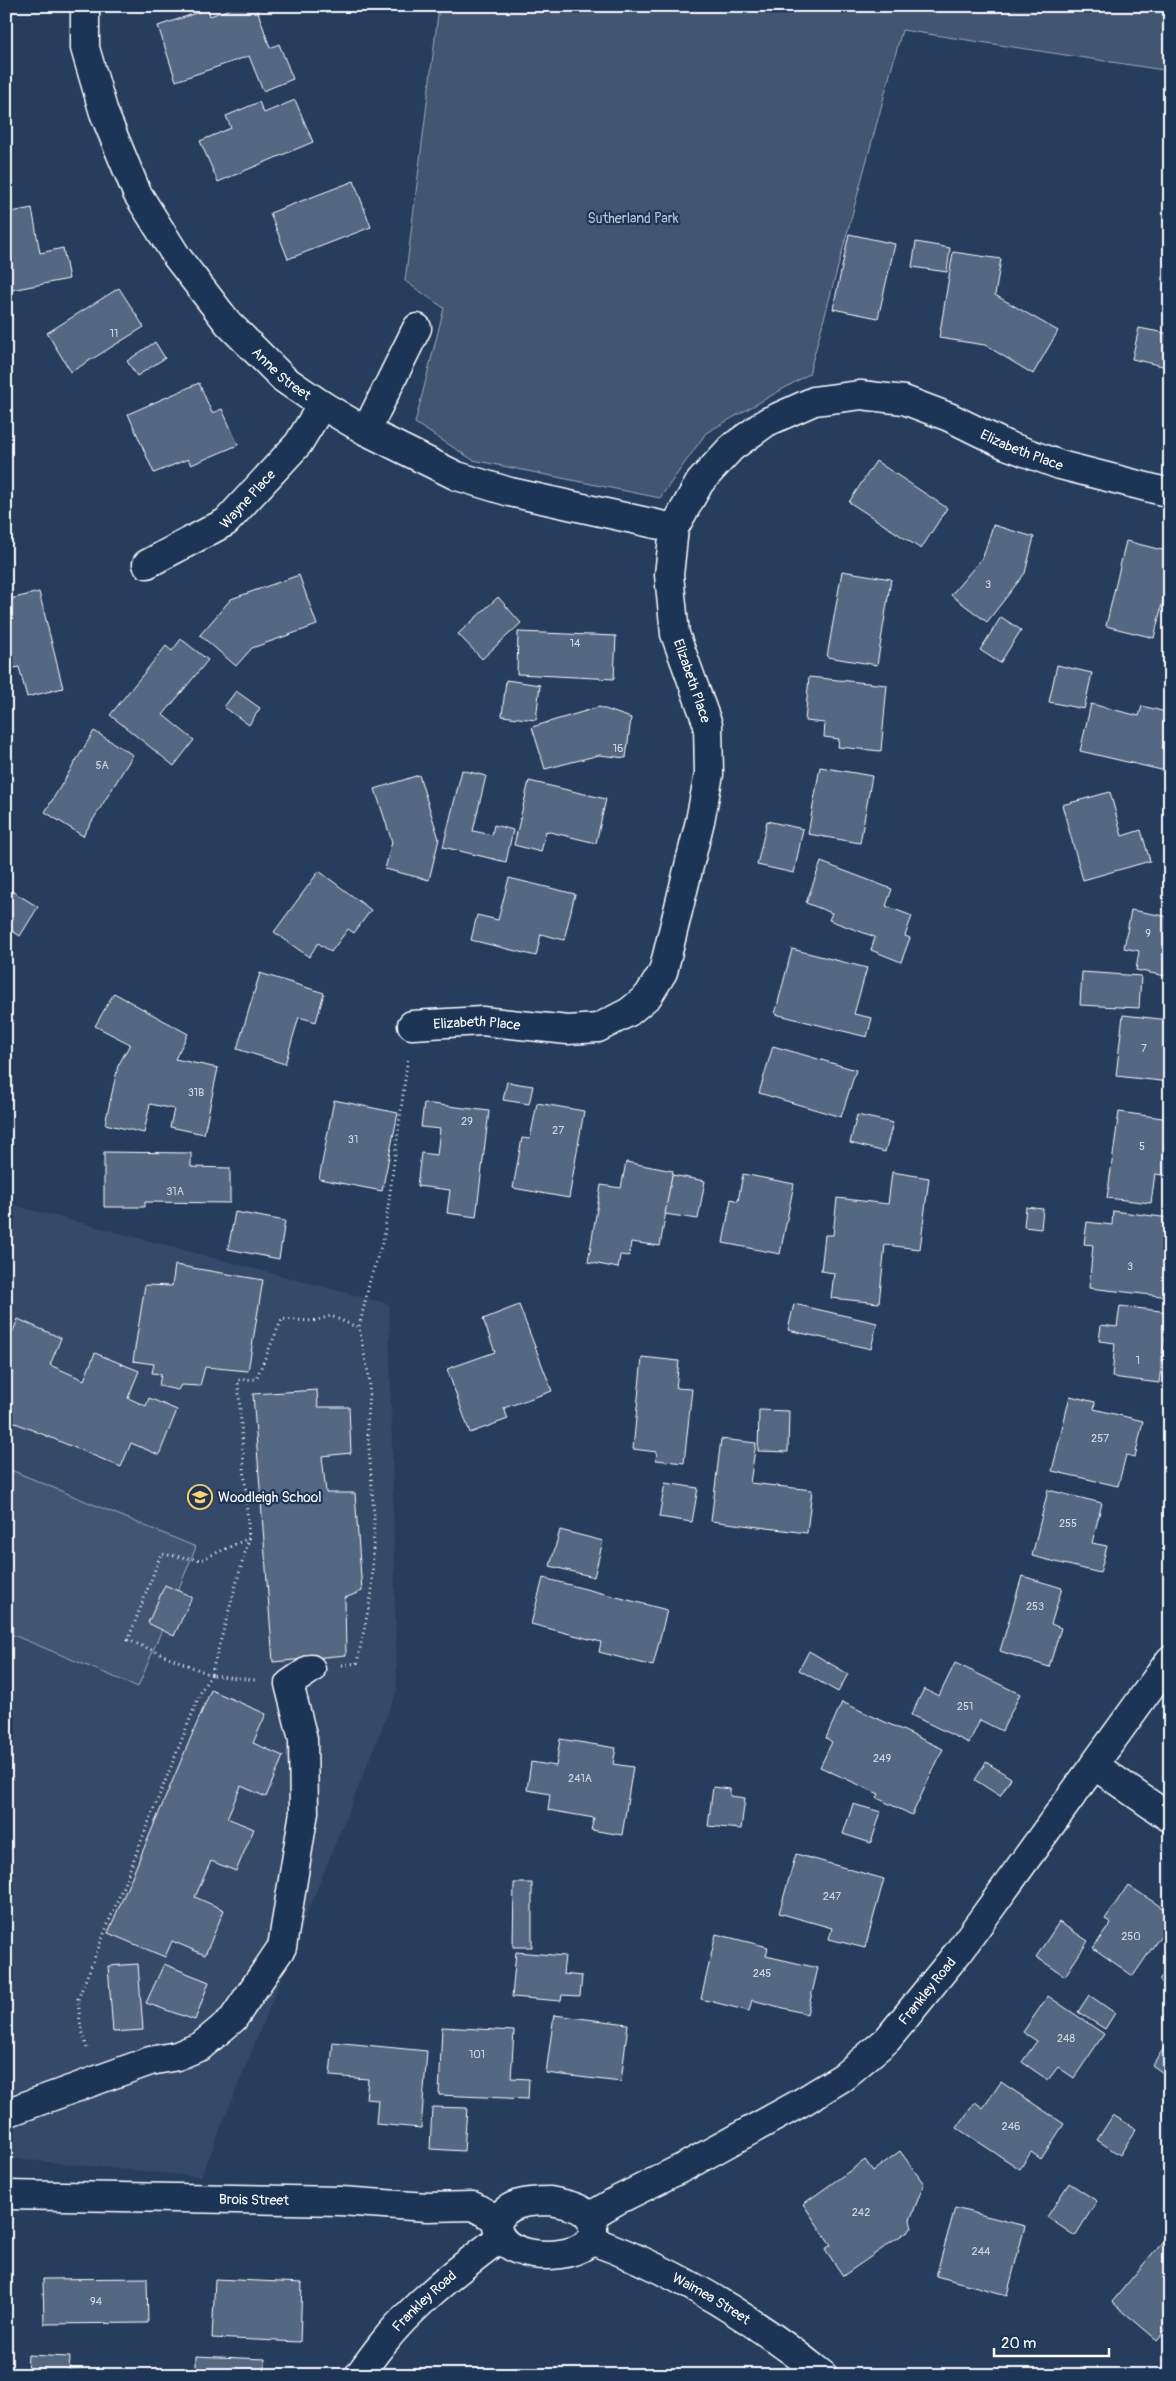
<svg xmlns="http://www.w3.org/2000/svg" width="1176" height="2381" font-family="Pangolin,sans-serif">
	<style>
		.built { fill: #344a68 }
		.green { fill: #425672; stroke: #a0aab8 }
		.building { fill: #556781; stroke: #fff }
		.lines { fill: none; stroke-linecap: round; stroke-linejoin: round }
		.minor-casing { stroke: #fff; stroke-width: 31 }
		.major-casing { stroke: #fff; stroke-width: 31 }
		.path { stroke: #fff; stroke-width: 3; stroke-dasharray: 1 4; stroke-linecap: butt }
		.minor { stroke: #1d3557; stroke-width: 28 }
		.major { stroke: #1d3557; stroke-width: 28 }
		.labels { text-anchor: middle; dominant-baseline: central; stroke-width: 4.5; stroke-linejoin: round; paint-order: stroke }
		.number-label { font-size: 11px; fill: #d4d9e0 }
		.park-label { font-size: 14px; fill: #bdc4ce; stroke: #1d3557 }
		.street-label { font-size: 14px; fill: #fff; stroke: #1d3557 }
		.poi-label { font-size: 14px; fill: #fff; stroke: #1d3557; text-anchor: start }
	</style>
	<rect width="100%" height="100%" fill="#263d5e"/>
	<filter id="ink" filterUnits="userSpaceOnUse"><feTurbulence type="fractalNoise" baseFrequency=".02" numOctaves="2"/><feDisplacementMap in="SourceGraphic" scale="10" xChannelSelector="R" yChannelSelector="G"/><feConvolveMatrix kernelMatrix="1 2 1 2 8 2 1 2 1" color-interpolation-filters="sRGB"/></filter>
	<g filter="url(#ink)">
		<path class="built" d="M6 1203 389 1304 397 1691 201 2177 6 2158Z"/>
		<g class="green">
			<path d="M439 6H1170V71L902 30 809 374 706 433 660 498 473 460 415 423 444 308 405 281Z"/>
			<path d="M6 1468 196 1547 138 1687 6 1632Z"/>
		</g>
		<g class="building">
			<path d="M238 6H256L270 48 279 44 293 79 263 91 249 56 176 81 158 26 208 9 210 16Z"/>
			<path d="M295 100 313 142 218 182 200 141 231 128 226 116 259 102 264 113Z"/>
			<path d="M354 181 371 227 288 259 270 213Z"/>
			<path d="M32 208 40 253 63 248 69 279 6 291V213Z"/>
			<path d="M849 234 895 244 878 318 833 309Z"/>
			<path d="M916 242 950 248 947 272 912 267Z"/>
			<path d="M953 252 1001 259 995 295 1058 331 1033 374 985 345 939 338Z"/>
			<path d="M119 288 144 327 71 372 47 333Z"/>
			<path d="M1139 328 1170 334V355L1167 367 1132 359Z"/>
			<path d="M155 342 165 358 137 376 127 361Z"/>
			<path d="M199 383 212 413 222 409 238 445 191 465 188 459 154 473 128 414Z"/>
			<path d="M876 461 947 508 921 549 849 502Z"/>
			<path d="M993 525 1034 537 1025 573 987 622 951 595 983 557Z"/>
			<path d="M1126 541 1170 552V589L1166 588 1154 638 1106 626Z"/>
			<path d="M842 571 891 579 877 665 827 657Z"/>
			<path d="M299 575 317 625 252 648 236 666 200 635 231 599Z"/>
			<path d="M39 592 63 688 27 697 19 667 6 670V600Z"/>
			<path d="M498 597 521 623 482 659 458 634Z"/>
			<path d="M1001 617 1021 630 1000 663 980 650Z"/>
			<path d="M518 632 616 636 614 679 517 674Z"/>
			<path d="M181 639 208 660 163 715 194 740 174 766 110 715 166 646 172 651Z"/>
			<path d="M1057 665 1092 673 1084 709 1049 702Z"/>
			<path d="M809 677 887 685 881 751 838 747 839 739 824 737 825 723 805 721Z"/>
			<path d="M506 680 540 685 536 720 502 716Z"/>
			<path d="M236 691 260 708 249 725 224 707Z"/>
			<path d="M1091 704 1139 716 1142 706 1170 713V772L1080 751Z"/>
			<path d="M599 707 631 718 626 758 599 755 545 769 532 727Z"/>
			<path d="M94 731 133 755 83 836 45 812Z"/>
			<path d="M820 767 872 776 860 843 808 834Z"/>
			<path d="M462 770 486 776 473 831 492 835 494 825 513 830 506 862 443 847Z"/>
			<path d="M419 775 439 839 429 880 385 869 392 842 375 789Z"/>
			<path d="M529 781 606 799 596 843 546 831 541 852 514 845Z"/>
			<path d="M1110 792 1122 836 1141 830 1150 861 1083 880 1062 805Z"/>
			<path d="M767 821 803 829 794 873 757 865Z"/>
			<path d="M821 862 892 889 886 906 912 916 905 936 910 938 901 962 871 950 875 937 829 920 832 913 806 903Z"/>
			<path d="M319 871 371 910 354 933 348 929 331 952 318 943 309 957 274 932Z"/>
			<path d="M509 878 575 894 564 940 541 934 536 956 471 940 477 915 498 920Z"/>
			<path d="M7 888 38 907 20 936 6 927Z"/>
			<path d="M1131 910 1170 917V977L1136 970 1139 951 1124 948Z"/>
			<path d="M792 949 867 968 854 1014 872 1018 867 1037 775 1014Z"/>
			<path d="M1082 972 1141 976 1139 1008 1080 1005Z"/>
			<path d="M260 973 324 993 316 1022 299 1017 285 1064 237 1049Z"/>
			<path d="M114 993 188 1034 175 1059 218 1068 204 1134 170 1127 174 1109 150 1104 144 1133 105 1124 118 1066 130 1044 95 1026Z"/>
			<path d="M1123 1015 1170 1020V1082L1116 1076Z"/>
			<path d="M773 1046 856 1070 841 1117 759 1093Z"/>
			<path d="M507 1082 533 1086 529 1104 503 1100Z"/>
			<path d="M334 1100 398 1113 382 1191 319 1179Z"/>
			<path d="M424 1103 489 1111 476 1217 447 1213 450 1190 417 1186 421 1153 437 1155 440 1129 421 1127Z"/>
			<path d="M537 1103 584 1111 569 1198 513 1188 522 1138 530 1139Z"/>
			<path d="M1119 1112 1170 1119V1176L1155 1174 1151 1203 1107 1198Z"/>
			<path d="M857 1115 893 1123 885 1152 850 1143Z"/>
			<path d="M104 1152 191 1153V1167L230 1168V1203L145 1202V1207H104Z"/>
			<path d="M626 1162 673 1171 660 1246 631 1242 629 1256 620 1255 618 1268 588 1262 601 1185 621 1188Z"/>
			<path d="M892 1172 929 1178 920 1249 885 1245 879 1303 831 1298 834 1273 821 1271 825 1235H833L837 1198 888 1204Z"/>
			<path d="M743 1174 794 1184 780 1254 723 1243 731 1199 738 1201Z"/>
			<path d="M672 1175 705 1181 698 1219 665 1214Z"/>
			<path d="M1026 1207 1043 1209 1041 1229 1024 1227Z"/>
			<path d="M1113 1211 1170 1218V1297L1089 1288 1093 1245 1084 1244 1087 1222 1112 1225Z"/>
			<path d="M235 1212 285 1221 279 1259 228 1249Z"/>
			<path d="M175 1265 263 1280 248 1371 205 1367 200 1386 181 1385 178 1390 159 1386 161 1374 152 1373 154 1364 133 1361 145 1285 172 1286Z"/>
			<path d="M794 1304 877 1323 871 1349 788 1330Z"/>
			<path d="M519 1305 552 1391 504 1408 508 1419 470 1433 447 1369 495 1352 483 1319Z"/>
			<path d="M1120 1306 1168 1312 1159 1383 1112 1377 1115 1343 1099 1341 1101 1325 1117 1327Z"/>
			<path d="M18 1319 61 1338 50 1365 84 1380 95 1353 139 1371 128 1398 146 1406 149 1398 177 1410 159 1455 131 1443 121 1467 6 1419V1348Z"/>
			<path d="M642 1357 679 1361 676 1388 692 1389 684 1463 656 1460 657 1452 633 1449Z"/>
			<path d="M317 1390 318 1407H349L351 1453 322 1456 326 1493H355L362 1591 345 1598 346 1655 273 1662 253 1394Z"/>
			<path d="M1070 1396 1095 1402 1094 1409 1143 1421 1135 1457 1126 1455 1118 1486 1052 1471Z"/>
			<path d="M759 1410 789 1411 788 1452 758 1451Z"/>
			<path d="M721 1439 756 1443 750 1483 812 1490 807 1533 711 1521Z"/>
			<path d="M665 1483 698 1488 692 1522 659 1517Z"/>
			<path d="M1048 1490 1102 1503 1092 1543 1107 1546 1100 1573 1032 1556Z"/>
			<path d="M560 1530 603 1541 594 1577 550 1566Z"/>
			<path d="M1022 1576 1062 1588 1051 1624 1061 1628 1049 1667 1000 1651Z"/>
			<path d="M543 1578 667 1610 653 1666 599 1652 601 1642 531 1624Z"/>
			<path d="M165 1585 192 1597 174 1636 148 1623Z"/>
			<path d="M809 1651 848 1674 838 1692 799 1670Z"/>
			<path d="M955 1663 1020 1694 1002 1731 980 1720 969 1743 911 1715 924 1689 939 1696Z"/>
			<path d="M211 1690 266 1714 253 1743 283 1756 266 1797 241 1786 227 1818 254 1829 236 1871 211 1861 195 1897 224 1910 205 1955 172 1941 165 1957 108 1933Z"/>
			<path d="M842 1702 943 1749 912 1815 877 1798 879 1794 820 1767 832 1742 826 1738Z"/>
			<path d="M560 1739 616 1748 613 1764 633 1767 622 1835 591 1830 594 1818 548 1810 550 1794 527 1790 531 1762 556 1766Z"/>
			<path d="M986 1762 1011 1778 1000 1796 975 1780Z"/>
			<path d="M713 1787 730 1789V1796L745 1798 741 1829 708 1826Z"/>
			<path d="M853 1804 881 1812 871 1843 843 1834Z"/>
			<path d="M796 1854 884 1879 865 1948 829 1939 832 1928 779 1913Z"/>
			<path d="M514 1883H532V1947H513Z"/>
			<path d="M1128 1885 1170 1913V1922L1133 1976 1093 1948 1111 1923 1105 1919Z"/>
			<path d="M1059 1922 1088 1941 1065 1976 1036 1957Z"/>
			<path d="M716 1934 768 1947 766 1956 818 1968 807 2014 752 2000 749 2011 701 1999Z"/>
			<path d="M516 1952 565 1956 563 1974 582 1976 580 1996 562 1995 561 2001 512 1997Z"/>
			<path d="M138 1964 143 2030 113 2032 108 1966Z"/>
			<path d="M164 1964 209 1982 195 2020 146 2003Z"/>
			<path d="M1170 1965V1988L1159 1980Z"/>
			<path d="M1089 1995 1115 2013 1105 2029 1078 2012Z"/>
			<path d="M1048 1996 1104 2034 1074 2078 1058 2067 1048 2080 1022 2062 1037 2041 1023 2032Z"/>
			<path d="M554 2015 628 2024 621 2082 546 2073Z"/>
			<path d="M442 2027 514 2031 511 2078 529 2079 528 2099 439 2095Z"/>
			<path d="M1170 2040V2078L1152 2065Z"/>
			<path d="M333 2042 427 2051 421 2128 376 2124 378 2100 366 2099 368 2079 330 2076Z"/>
			<path d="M1001 2082 1064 2124 1041 2159 1031 2152 1020 2169 957 2128 975 2102 983 2108Z"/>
			<path d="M432 2107 467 2108 464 2151 430 2149Z"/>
			<path d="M1113 2115 1136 2129 1120 2155 1097 2140Z"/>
			<path d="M900 2151 924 2184 910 2220 912 2228 843 2276 825 2249 831 2245 803 2204 865 2160 873 2171Z"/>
			<path d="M1069 2183 1097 2201 1075 2236 1047 2217Z"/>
			<path d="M955 2208 1025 2226 1007 2295 936 2276Z"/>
			<path d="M1162 2242 1170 2248V2325L1157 2340 1112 2302Z"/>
			<path d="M147 2278 148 2323 44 2324 43 2279Z"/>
			<path d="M215 2279 302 2283 300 2342 212 2338Z"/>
			<path d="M28 2355 70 2357 69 2370 112 2372V2375H27Z"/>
			<path d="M196 2356 265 2359V2375H196Z"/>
		</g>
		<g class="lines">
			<defs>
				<g id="minor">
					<path id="s1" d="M85 6V48L104 113 137 193 177 257 228 323 284 379 322 405 366 431 457 476 510 492 674 528"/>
					<path d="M366 431 417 328"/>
					<path id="s2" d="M147 564 226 522 298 444 322 405"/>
					<path id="s3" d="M412 1025 482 1021 568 1030 598 1028 629 1012 648 996 663 972 700 821 709 774 708 725 675 634 669 575 674 528 700 482 731 448 767 422 814 401 861 395 904 400 949 417 1006 445 1060 465 1170 493"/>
					<path d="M1094 1765 1170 1818"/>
					<path d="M6 2113 150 2061 177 2056 201 2046 233 2019 282 1947 304 1812 303 1739 289 1684 311 1669"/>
					<path id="s4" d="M589 2217 616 2201 686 2166 802 2102 843 2077 887 2040 960 1950 1170 1660"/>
					<path id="s5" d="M359 2375C375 2353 391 2331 411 2312 438 2285 469 2261 500 2238"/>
				</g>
				<g id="major">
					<path id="s6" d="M6 2195 341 2201 427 2207 473 2206 498 2220"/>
					<path d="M550 2201C566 2204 594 2208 593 2230 593 2237 589 2242 584 2246 561 2261 499 2259 497 2225 503 2202 530 2201 550 2201Z"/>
					<path id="s7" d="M590 2240C675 2270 752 2318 823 2375"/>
				</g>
			</defs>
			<use href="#minor" class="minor-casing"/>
			<use href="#major" class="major-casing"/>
			<g class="path">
				<path d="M249 1538 211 1675 255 1680"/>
				<path d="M342 1665 357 1663 372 1592 374 1516 367 1420 370 1382 359 1328"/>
				<path d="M87 2048 80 2022 78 1999 202 1689 211 1675 128 1640 161 1554 201 1560 249 1538 238 1380 256 1379 282 1319 313 1321 331 1316 359 1328 370 1280 384 1237 408 1057"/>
			</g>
			<use href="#minor" class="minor"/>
			<use href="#major" class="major"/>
		</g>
	</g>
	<defs>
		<symbol id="school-ring" viewBox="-11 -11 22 22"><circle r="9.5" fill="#1d3557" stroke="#ffd166" stroke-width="1.5"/><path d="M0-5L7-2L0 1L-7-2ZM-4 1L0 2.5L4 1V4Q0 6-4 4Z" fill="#ffd166"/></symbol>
	</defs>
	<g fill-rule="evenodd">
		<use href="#school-ring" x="186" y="1483" width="28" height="28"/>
	</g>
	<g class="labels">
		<g class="number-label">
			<text x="114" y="333">11</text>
			<text x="988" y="584">3</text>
			<text x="575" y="643">14</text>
			<text x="618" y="748">16</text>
			<text x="102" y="765">5A</text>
			<text x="1148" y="933">9</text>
			<text x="1144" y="1048">7</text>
			<text x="196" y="1092">31B</text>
			<text x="467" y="1121">29</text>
			<text x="558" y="1130">27</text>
			<text x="353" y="1139">31</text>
			<text x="1142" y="1146">5</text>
			<text x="175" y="1191">31A</text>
			<text x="1130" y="1266">3</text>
			<text x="1138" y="1360">1</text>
			<text x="1100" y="1438">257</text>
			<text x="1068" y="1523">255</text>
			<text x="1035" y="1606">253</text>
			<text x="965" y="1706">251</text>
			<text x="882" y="1758">249</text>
			<text x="580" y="1778">241A</text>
			<text x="832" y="1896">247</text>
			<text x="1131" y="1936">250</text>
			<text x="762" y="1973">245</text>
			<text x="1066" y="2038">248</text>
			<text x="477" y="2054">101</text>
			<text x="1011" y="2126">246</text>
			<text x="861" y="2212">242</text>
			<text x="981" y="2251">244</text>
			<text x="96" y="2301">94</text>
		</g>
		<g class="park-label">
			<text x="633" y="218">Sutherland Park</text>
		</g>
		<g class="street-label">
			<text stroke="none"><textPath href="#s1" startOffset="429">Anne Street</textPath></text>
			<text stroke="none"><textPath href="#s3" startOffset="1144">Elizabeth Place</textPath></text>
			<text stroke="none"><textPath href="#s2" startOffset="121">Wayne Place</textPath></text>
			<text transform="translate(692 681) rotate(71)">Elizabeth Place</text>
			<text stroke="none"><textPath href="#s3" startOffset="65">Elizabeth Place</textPath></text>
			<text stroke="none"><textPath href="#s4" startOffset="411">Frankley Road</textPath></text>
			<text stroke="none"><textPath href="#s6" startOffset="248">Brois Street</textPath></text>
			<text stroke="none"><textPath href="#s7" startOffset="135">Waimea Street</textPath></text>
			<text stroke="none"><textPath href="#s5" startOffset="99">Frankley Road</textPath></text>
		</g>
		<g class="poi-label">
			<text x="218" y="1497">Woodleigh School</text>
		</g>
	</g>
	<rect width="1176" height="2381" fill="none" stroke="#1d3557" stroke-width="25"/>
	<rect x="12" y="12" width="1151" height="2356" fill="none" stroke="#fff" stroke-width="2" filter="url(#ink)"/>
	<path d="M994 2348v8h115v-8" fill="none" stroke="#ffffff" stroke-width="2.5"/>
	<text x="1001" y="2348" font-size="15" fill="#ffffff" stroke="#1d3557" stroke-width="4" paint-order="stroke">20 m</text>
</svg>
